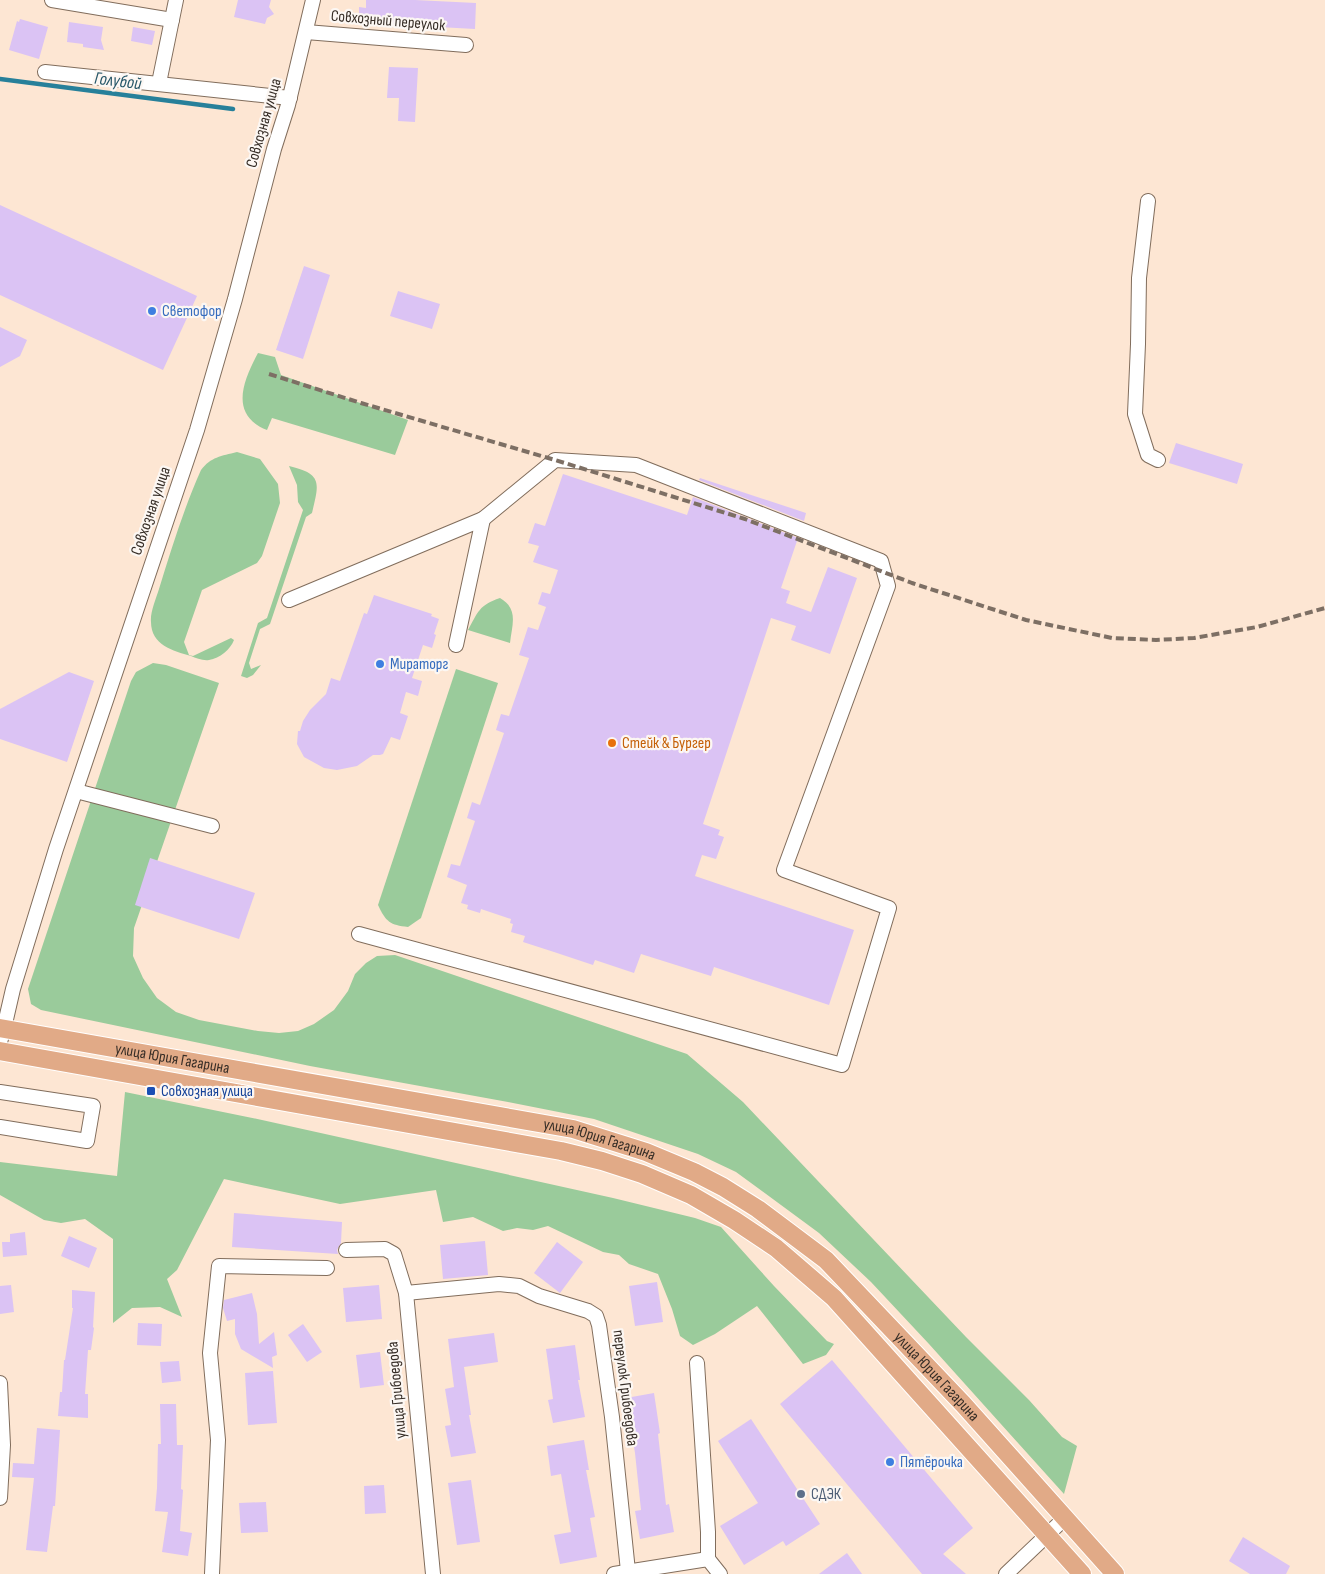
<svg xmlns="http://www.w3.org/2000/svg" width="1325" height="1574" font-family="'Sofia Sans Condensed',sans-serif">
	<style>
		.green { fill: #9acb9b }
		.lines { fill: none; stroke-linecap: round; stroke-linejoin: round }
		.stream { stroke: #27809a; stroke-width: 4.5 }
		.building { fill: #dbc3f4 }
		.minor-casing { stroke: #816d5c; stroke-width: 16 }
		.major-casing { stroke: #fff; stroke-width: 20 }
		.minor { stroke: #fff; stroke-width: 14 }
		.major { stroke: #e1aa87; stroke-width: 18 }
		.rail { stroke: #7d6f64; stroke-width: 4; stroke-dasharray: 8 4; stroke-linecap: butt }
		.shop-dot { fill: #3f7fe0; stroke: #fcf7f3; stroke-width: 2 }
		.food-dot { fill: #e8710a; stroke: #fcf7f3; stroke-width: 2 }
		.transit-dot { fill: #1a4fb4; stroke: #fcf7f3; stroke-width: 2 }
		.service-dot { fill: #5c6f8a; stroke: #fcf7f3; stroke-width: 2 }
		.labels { text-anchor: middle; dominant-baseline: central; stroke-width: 4.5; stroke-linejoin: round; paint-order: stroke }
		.street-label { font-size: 16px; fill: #362d26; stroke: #fcf7f3 }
		.shop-label { font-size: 16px; fill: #366cbe; stroke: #fcf7f3; text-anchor: start }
		.food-label { font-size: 16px; fill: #c56008; stroke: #fcf7f3; text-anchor: start }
		.transit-label { font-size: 16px; fill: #164399; stroke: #fcf7f3; text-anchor: start }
		.service-label { font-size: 16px; fill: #4e5e75; stroke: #fcf7f3; text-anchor: start }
		.water-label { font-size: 18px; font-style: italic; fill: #275769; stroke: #fcf7f3 }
	</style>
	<rect width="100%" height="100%" fill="#fde6d3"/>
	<g class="green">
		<path d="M258 353 275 357 281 375 408 420 395 455 272 418 267 430C229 415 243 381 258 353Z"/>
		<path d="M237 452 260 459 278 484 280 503 262 556 257 563 202 590 184 642 189 655 193 656 231 638 234 640C230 650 220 658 209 660 203 661 196 658 191 656 173 651 151 645 151 622 150 612 156 599 159 589 171 550 184 508 201 470 211 457 221 456 237 452Z"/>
		<path d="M289 466C323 474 319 483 312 513L306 517 270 624 260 629 249 663 251 669 261 665 253 675 247 678 241 676 258 623 267 618 303 510 298 502 297 485Z"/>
		<path d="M500 598C519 609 512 625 510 643L468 630C478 612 479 605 500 598Z"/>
		<path d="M153 663 166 665 219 683 134 928 133 956 143 978 157 998 176 1012 199 1020 258 1031 279 1033 298 1031 314 1024 334 1010 348 991 355 974 366 963 377 956 395 955 687 1054 743 1102 966 1337 1029 1400 1062 1437 1077 1446 1064 1494 929 1344 871 1282 819 1233 736 1172 698 1154 594 1119 508 1102 310 1066 41 1010 31 1004 28 989 131 681 136 672Z"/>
		<path d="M456 669 498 683 421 918 408 927C390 925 386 922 378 905Z"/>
		<path d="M125 1092 262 1120 613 1198 695 1218 721 1227 774 1286 827 1341 834 1344 826 1355 803 1364 757 1306 715 1334 693 1345 680 1336 672 1309 658 1274 629 1264 619 1255 603 1252 548 1226 533 1230 517 1228 503 1231 473 1217 443 1222 436 1190 340 1204 224 1179 177 1270 167 1279 182 1317 160 1307 132 1308 113 1323V1239L85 1219 61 1223 44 1220 0 1195V1162L117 1176Z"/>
	</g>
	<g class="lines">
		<path class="stream" d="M0 79 233 109"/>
	</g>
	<g class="building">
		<path d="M238 0H271L269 7 274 14 267 18 265 24 234 17Z"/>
		<path d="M366 0H415L476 3 475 29 365 23V20H359V7L366 8Z"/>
		<path d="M20 19 48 27 39 59 9 50 17 21 19 22Z"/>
		<path d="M69 22 103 27 101 40 104 50 83 47V44L67 42Z"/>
		<path d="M133 27 155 31 152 45 131 41Z"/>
		<path d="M389 67 418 68 415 122 398 121 399 98H387Z"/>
		<path d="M0 205 197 296 163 370 0 295Z"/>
		<path d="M304 266 330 275 303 359 276 350Z"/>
		<path d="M398 291 440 304 432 329 390 316Z"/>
		<path d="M0 327 27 340 20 356 0 367Z"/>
		<path d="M1176 443 1243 464 1237 484 1169 463Z"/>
		<path d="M563 474 687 515 693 497 798 538 781 588 790 591 786 603 811 612 828 567 857 578 830 654 791 640 796 626 771 618 703 824 720 830 718 835 724 837 716 859 702 855 695 876 854 930 829 1005 714 967 711 976 641 954 634 973 595 960 593 965 554 952 523 942 525 936 511 932 513 924 510 923 511 919 481 909 480 913 467 909 468 905 461 903 467 885 447 877 451 864 460 866 475 821 467 818 472 802 480 805 504 733 496 730 501 714 509 716 529 658 519 655 528 627 538 630 546 607 538 604 542 592 550 594 558 570 533 562 539 546 528 543 535 523 545 526Z"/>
		<path d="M700 478 806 513 804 521 699 480Z"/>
		<path d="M374 595 432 614 431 616 439 619 434 634 436 635 432 648 423 645 412 678 422 681 418 696 406 692 400 713 408 716 400 740 391 737 383 754 380 755H373L357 766 337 770 324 768 304 757 297 744 298 731H300L303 721 310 710 326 694 331 678 340 681 364 613 367 614Z"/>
		<path d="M69 672 94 681 67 762 0 739V709Z"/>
		<path d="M150 858 255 893 239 939 135 905Z"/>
		<path d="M234 1213 342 1222 341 1243 337 1250 338 1254 232 1247Z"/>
		<path d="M25 1232 27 1255 3 1257 2 1242H10V1234Z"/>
		<path d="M69 1236 97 1248 89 1268 61 1256Z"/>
		<path d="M485 1241 488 1275 443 1279 440 1245Z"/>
		<path d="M557 1242 583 1262 560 1293 534 1273Z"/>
		<path d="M657 1282 663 1322 635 1326 629 1286Z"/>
		<path d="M11 1285 14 1312 0 1314V1286Z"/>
		<path d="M379 1285 382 1319 346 1322 343 1288Z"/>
		<path d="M72 1290 95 1292 93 1327 94 1328 91 1350H88L85 1394H88V1418L58 1416 60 1392H62L64 1360H65L73 1308H72Z"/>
		<path d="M252 1293 257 1314 259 1344 274 1332 277 1355 272 1357 273 1368 241 1349 235 1334V1319L227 1321 223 1308 224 1300Z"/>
		<path d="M138 1323 162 1324 161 1346 137 1345Z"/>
		<path d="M303 1324 322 1352 307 1362 288 1335Z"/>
		<path d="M494 1333 498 1362 464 1367 471 1415H469L476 1453 451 1457 445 1426 451 1425 445 1389 454 1387 448 1339Z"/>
		<path d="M575 1345 580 1380H578L585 1417 553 1423 548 1400 553 1399 546 1349Z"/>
		<path d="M380 1352 384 1385 360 1388 356 1355Z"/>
		<path d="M832 1360 973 1528 943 1554 966 1574H922L780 1404Z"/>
		<path d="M179 1361 181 1381 162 1383 160 1362Z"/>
		<path d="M273 1371 277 1423 248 1425 245 1373Z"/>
		<path d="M654 1393 660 1433 658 1434 666 1505 669 1504 674 1532 640 1539 635 1511 641 1510 635 1453 626 1398Z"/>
		<path d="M160 1404H176L177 1445H183L181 1489 183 1490 180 1531 192 1533 188 1556 162 1552 168 1512 155 1511 157 1488 158 1444H161Z"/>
		<path d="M751 1419 820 1524 786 1546 783 1541 744 1565 720 1526 758 1503 718 1441Z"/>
		<path d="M37 1428 60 1430 55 1506H53L47 1552 26 1550 34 1478 12 1477 13 1463 34 1464Z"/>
		<path d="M584 1440 589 1470H586L595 1517 590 1518 597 1557 560 1564 554 1535 571 1532 561 1474 551 1476 547 1446Z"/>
		<path d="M471 1480 480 1542 457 1545 448 1483Z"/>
		<path d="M384 1485 386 1513 365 1514 364 1486Z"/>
		<path d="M266 1502 268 1532 241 1533 239 1503Z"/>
		<path d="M1243 1537 1290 1566 1286 1574H1250L1229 1561Z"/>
		<path d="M847 1553 862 1574H819Z"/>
	</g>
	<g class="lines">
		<defs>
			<g id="minor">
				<path d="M52 0 172 20"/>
				<path d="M306 32 466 45"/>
				<path d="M45 72 290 98"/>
				<path d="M159 83 176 0"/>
				<path d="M1148 201 1139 278 1138 344 1135 414 1148 455 1158 460"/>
				<path d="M289 600 483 519 456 645"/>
				<path d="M76 791 212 826"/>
				<path d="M359 934 842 1065 889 908 784 870 888 586 881 561 636 465 555 460 483 519"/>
				<path d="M0 1042 4 1028 13 989 56 849 197 430 235 299 274 149 288 105 313 0"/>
				<path d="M0 1092 93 1106 87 1141 0 1127"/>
				<path d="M346 1250 385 1249 394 1254 406 1293 433 1574"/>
				<path d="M406 1293 499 1284 519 1286 539 1296 588 1311 596 1316 599 1325 612 1417 628 1571"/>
				<path d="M697 1363 708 1532V1559"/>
				<path d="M0 1383 3 1445 0 1498"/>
				<path d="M212 1574 218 1440 210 1353 219 1266 327 1268"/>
				<path d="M614 1574 708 1559 720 1574"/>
				<path d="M1006 1574 1065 1518"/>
			</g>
			<g id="major">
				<path id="s1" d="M0 1028 573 1129 646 1152 694 1172 723 1187 758 1209 826 1260 963 1404 1115 1574"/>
				<path d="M0 1051 561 1151 602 1161 642 1174 691 1195 734 1220 776 1248 834 1298 1082 1574"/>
			</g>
		</defs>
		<use href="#minor" class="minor-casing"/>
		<use href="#major" class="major-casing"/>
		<use href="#minor" class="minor"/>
		<use href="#major" class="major"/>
		<path class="rail" d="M269 374 361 403 555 460 745 519 912 583 1026 620 1112 638 1156 640 1194 638 1257 627 1325 608"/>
	</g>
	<g class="shop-dot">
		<circle cx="152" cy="311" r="5"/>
		<circle cx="380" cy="664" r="5"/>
		<circle cx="890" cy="1462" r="5"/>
	</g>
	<circle class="food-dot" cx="612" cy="743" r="5"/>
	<rect class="transit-dot" x="146" y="1086" width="10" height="10" rx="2.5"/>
	<circle class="service-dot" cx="801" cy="1494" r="5"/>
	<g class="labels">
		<g class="street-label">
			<text transform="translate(388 21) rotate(5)">Совхозный переулок</text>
			<text transform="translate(264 123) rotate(-74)">Совхозная улица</text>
			<text transform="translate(151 511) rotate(-71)">Совхозная улица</text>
			<text stroke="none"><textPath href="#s1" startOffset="175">улица Юрия Гагарина</textPath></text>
			<text stroke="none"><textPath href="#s1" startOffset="610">улица Юрия Гагарина</textPath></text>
			<text stroke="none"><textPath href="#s1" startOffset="1030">улица Юрия Гагарина</textPath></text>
			<text transform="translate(625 1388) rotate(83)">переулок Грибоедова</text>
			<text transform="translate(397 1390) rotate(-95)">улица Грибоедова</text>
		</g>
		<g class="shop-label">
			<text x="162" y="311">Светофор</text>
			<text x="390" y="664">Мираторг</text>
			<text x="900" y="1462">Пятёрочка</text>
		</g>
		<g class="food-label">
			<text x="622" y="743">Стейк &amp; Бургер</text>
		</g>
		<g class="transit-label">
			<text x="161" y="1091">Совхозная улица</text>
		</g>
		<g class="service-label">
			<text x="811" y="1494">СДЭК</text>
		</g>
		<g class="water-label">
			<text transform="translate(118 81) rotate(7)">Голубой</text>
		</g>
	</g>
</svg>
